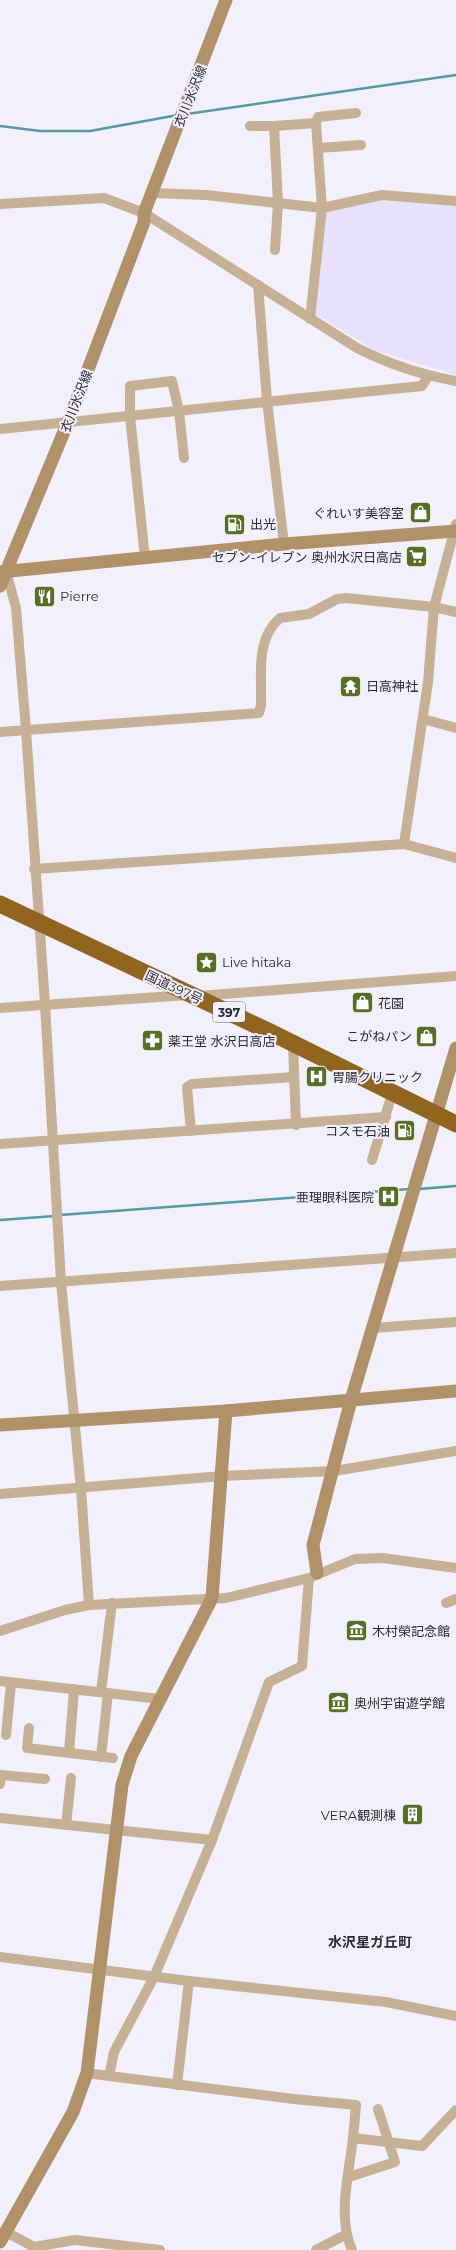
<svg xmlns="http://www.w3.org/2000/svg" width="456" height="2250" font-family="Montserrat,'Noto Sans JP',sans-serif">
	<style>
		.built { fill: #e8e1fe }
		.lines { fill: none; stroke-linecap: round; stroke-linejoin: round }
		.stream { stroke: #4f9ba9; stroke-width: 2.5 }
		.street { stroke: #c7b195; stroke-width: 10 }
		.secondary { stroke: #b19167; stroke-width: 13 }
		.highway { stroke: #92651e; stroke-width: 17 }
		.labels { text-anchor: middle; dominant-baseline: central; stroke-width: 4; stroke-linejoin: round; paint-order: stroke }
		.shield { fill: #f3f0fd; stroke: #686570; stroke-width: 1 }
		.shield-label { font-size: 12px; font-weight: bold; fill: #2d2a33 }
		.street-label { font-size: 13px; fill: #2d2a33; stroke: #f3f0fd }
		.poi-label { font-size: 13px; fill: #2d2a33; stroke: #f3f0fd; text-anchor: start }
		.neighbourhood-label { font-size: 14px; font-weight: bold; fill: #2d2a33; stroke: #f3f0fd }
	</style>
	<rect width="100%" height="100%" fill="#f3f0fd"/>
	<path class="built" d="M382 198 456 204V375L374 350 315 314 324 211Z"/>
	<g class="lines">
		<g class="stream">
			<path d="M187 114 456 75"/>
			<path d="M0 126 40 131H90L178 115"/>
			<path d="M419 1189 456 1186"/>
			<path d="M60 1215 410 1189"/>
			<path d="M0 1220 55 1216"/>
		</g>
		<g class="street">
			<path d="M316 123 318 117 356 113"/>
			<path d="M250 126H274L278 203 275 250"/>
			<path d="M318 148 361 145"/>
			<path d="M152 193 206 195 322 208 316 123 274 126"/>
			<path d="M0 204 104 198 144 213 357 348C391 365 419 374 456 381"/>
			<path d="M258 285 267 401 284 544"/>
			<path d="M310 319 322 208 382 195 456 201"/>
			<path d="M0 429 422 386 428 376"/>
			<path d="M145 558 130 416V386L172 381 179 411 184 458"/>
			<path d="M6 571 16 608 26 730 45 1004 61 1282 81 1489 89 1605"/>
			<path d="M423 719 456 728"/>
			<path d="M0 732 259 713 261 705C262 675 255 639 280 618L309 614 337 599 346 598 434 607 456 612"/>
			<path d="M404 844 428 682 434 607 456 524"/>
			<path d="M34 869 404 844 456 858"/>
			<path d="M199 996 456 976"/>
			<path d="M0 1008 188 995"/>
			<path d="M293 1043 296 1125"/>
			<path d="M191 1131 187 1087 192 1084 294 1077"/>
			<path d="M0 1144 386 1117"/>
			<path d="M372 1160 392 1094"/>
			<path d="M0 1286 456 1253"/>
			<path d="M373 1328 456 1322"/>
			<path d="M0 1494 223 1476 334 1471 456 1451"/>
			<path d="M309 1578 302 1666 269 1682 212 1840 154 1977 114 2052 109 2076 294 2099 356 2105 353 2138"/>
			<path d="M446 1603 456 1599"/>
			<path d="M0 1631 65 1610 89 1605 226 1598 309 1578 355 1559 383 1558 456 1568"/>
			<path d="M0 1681 160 1699"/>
			<path d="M101 1692 112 1603"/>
			<path d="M29 1728 27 1748 113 1758"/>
			<path d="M6 1735 11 1683"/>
			<path d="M69 1753 74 1689"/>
			<path d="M101 1757 108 1693"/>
			<path d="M0 1784 1 1775 45 1779"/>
			<path d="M0 1818 212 1840"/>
			<path d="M66 1825 71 1778"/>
			<path d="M0 1957 189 1981 386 2002 456 2016"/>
			<path d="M87 2073 109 2076"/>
			<path d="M177 2085 189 1981"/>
			<path d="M349 2177 395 2162 378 2109"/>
			<path d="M6 2232 34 2247 75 2240 160 2250"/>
			<path d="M316 2250 345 2235"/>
			<path d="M352 2250C337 2216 349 2174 353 2138L422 2146 456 2110"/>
		</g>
		<g class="secondary">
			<path d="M0 572 284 544 456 531"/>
			<path d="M0 586 68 422 144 222V213L226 0"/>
			<path d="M0 1425 226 1411 456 1391"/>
			<path d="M317 1573 313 1545 351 1400 456 1048"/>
			<path d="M0 2242 73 2112 87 2073 122 1785 131 1756 212 1598 226 1411"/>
		</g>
		<path class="highway" d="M0 904 268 1031 456 1124"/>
	</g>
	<defs>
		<symbol id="shop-square" viewBox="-11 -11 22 22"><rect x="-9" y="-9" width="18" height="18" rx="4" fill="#576f20" stroke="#f3f0fd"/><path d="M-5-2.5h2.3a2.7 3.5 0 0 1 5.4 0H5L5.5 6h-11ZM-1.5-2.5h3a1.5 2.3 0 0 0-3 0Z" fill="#fff"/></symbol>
		<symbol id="fuel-square" viewBox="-11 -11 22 22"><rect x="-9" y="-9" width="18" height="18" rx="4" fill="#576f20" stroke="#f3f0fd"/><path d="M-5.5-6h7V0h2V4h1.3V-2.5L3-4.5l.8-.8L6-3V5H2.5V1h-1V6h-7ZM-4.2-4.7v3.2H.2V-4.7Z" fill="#fff"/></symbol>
		<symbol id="supermarket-square" viewBox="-11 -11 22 22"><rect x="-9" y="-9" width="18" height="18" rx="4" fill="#576f20" stroke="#f3f0fd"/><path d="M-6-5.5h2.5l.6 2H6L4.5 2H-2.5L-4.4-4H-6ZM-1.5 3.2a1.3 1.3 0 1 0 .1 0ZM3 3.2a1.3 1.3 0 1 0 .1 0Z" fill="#fff"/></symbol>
		<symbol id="restaurant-square" viewBox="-11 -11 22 22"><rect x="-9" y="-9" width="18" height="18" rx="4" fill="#576f20" stroke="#f3f0fd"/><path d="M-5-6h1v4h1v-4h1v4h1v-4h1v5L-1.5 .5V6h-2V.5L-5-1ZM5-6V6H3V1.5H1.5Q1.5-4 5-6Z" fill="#fff"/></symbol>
		<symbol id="temple-square" viewBox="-11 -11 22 22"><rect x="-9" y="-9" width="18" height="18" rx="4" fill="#576f20" stroke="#f3f0fd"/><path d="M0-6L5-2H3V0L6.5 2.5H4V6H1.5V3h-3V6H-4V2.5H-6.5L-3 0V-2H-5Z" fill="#fff"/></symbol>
		<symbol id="sight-square" viewBox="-11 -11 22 22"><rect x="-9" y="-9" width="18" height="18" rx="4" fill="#576f20" stroke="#f3f0fd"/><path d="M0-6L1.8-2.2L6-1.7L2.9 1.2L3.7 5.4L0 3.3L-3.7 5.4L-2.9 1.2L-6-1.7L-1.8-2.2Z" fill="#fff"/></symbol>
		<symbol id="pharmacy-square" viewBox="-11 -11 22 22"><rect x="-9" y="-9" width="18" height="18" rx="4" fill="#576f20" stroke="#f3f0fd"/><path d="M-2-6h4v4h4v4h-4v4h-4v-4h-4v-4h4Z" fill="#fff"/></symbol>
		<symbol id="hospital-square" viewBox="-11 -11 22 22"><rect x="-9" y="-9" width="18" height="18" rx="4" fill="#576f20" stroke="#f3f0fd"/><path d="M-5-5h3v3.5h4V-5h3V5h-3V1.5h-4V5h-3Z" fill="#fff"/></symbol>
		<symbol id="museum-square" viewBox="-11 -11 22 22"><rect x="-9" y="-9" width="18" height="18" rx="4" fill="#576f20" stroke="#f3f0fd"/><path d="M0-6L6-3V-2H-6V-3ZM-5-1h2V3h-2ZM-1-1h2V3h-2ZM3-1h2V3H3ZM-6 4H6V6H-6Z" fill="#fff"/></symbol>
		<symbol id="building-square" viewBox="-11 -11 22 22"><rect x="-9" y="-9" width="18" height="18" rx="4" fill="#576f20" stroke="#f3f0fd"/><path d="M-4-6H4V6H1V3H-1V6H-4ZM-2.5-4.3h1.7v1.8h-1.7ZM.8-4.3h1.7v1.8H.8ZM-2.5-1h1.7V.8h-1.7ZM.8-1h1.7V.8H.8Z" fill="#fff"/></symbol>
	</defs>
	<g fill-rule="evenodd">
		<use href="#shop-square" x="408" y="500" width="25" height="25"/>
		<use href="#fuel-square" x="222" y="512" width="25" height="25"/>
		<use href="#supermarket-square" x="404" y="544" width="25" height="25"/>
		<use href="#restaurant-square" x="32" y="584" width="25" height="25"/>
		<use href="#temple-square" x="338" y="674" width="25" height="25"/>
		<use href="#sight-square" x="194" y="950" width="25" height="25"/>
		<use href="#shop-square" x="350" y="990" width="25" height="25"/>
		<use href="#shop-square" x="414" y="1024" width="25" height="25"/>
		<use href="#pharmacy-square" x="140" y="1028" width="25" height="25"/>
		<use href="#hospital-square" x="304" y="1064" width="25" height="25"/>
		<use href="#fuel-square" x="392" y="1118" width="25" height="25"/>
		<use href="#hospital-square" x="376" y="1184" width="25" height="25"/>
		<use href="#museum-square" x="344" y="1618" width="25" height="25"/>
		<use href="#museum-square" x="326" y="1690" width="25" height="25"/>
		<use href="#building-square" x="400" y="1802" width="25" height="25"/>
	</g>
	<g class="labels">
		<rect class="shield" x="213" y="1002" width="32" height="20" rx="3"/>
		<g class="shield-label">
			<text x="229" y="1012">397</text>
		</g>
		<g class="street-label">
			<text transform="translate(190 96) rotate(-68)">衣川水沢線</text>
			<text transform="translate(76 401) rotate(-69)">衣川水沢線</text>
			<text transform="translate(174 987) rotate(25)">国道397号</text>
		</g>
		<g class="poi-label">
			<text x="404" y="513" text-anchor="end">ぐれいす美容室</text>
			<text x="250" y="524">出光</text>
			<text x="402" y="557" text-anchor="end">セブン-イレブン 奥州水沢日高店</text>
			<text x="60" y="596">Pierre</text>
			<text x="366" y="686">日高神社</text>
			<text x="222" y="962">Live hitaka</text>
			<text x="378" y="1003">花園</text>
			<text x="412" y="1036" text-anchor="end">こがねパン</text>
			<text x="168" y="1041">薬王堂 水沢日高店</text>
			<text x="332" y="1077">胃腸クリニック</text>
			<text x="390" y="1131" text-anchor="end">コスモ石油</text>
			<text x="374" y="1197" text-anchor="end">亜理眼科医院</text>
			<text x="372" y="1631">木村榮記念館</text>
			<text x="354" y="1703">奥州宇宙遊学館</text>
			<text x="396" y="1815" text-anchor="end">VERA観測棟</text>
		</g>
		<g class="neighbourhood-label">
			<text x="370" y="1942">水沢星ガ丘町</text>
		</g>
	</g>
</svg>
